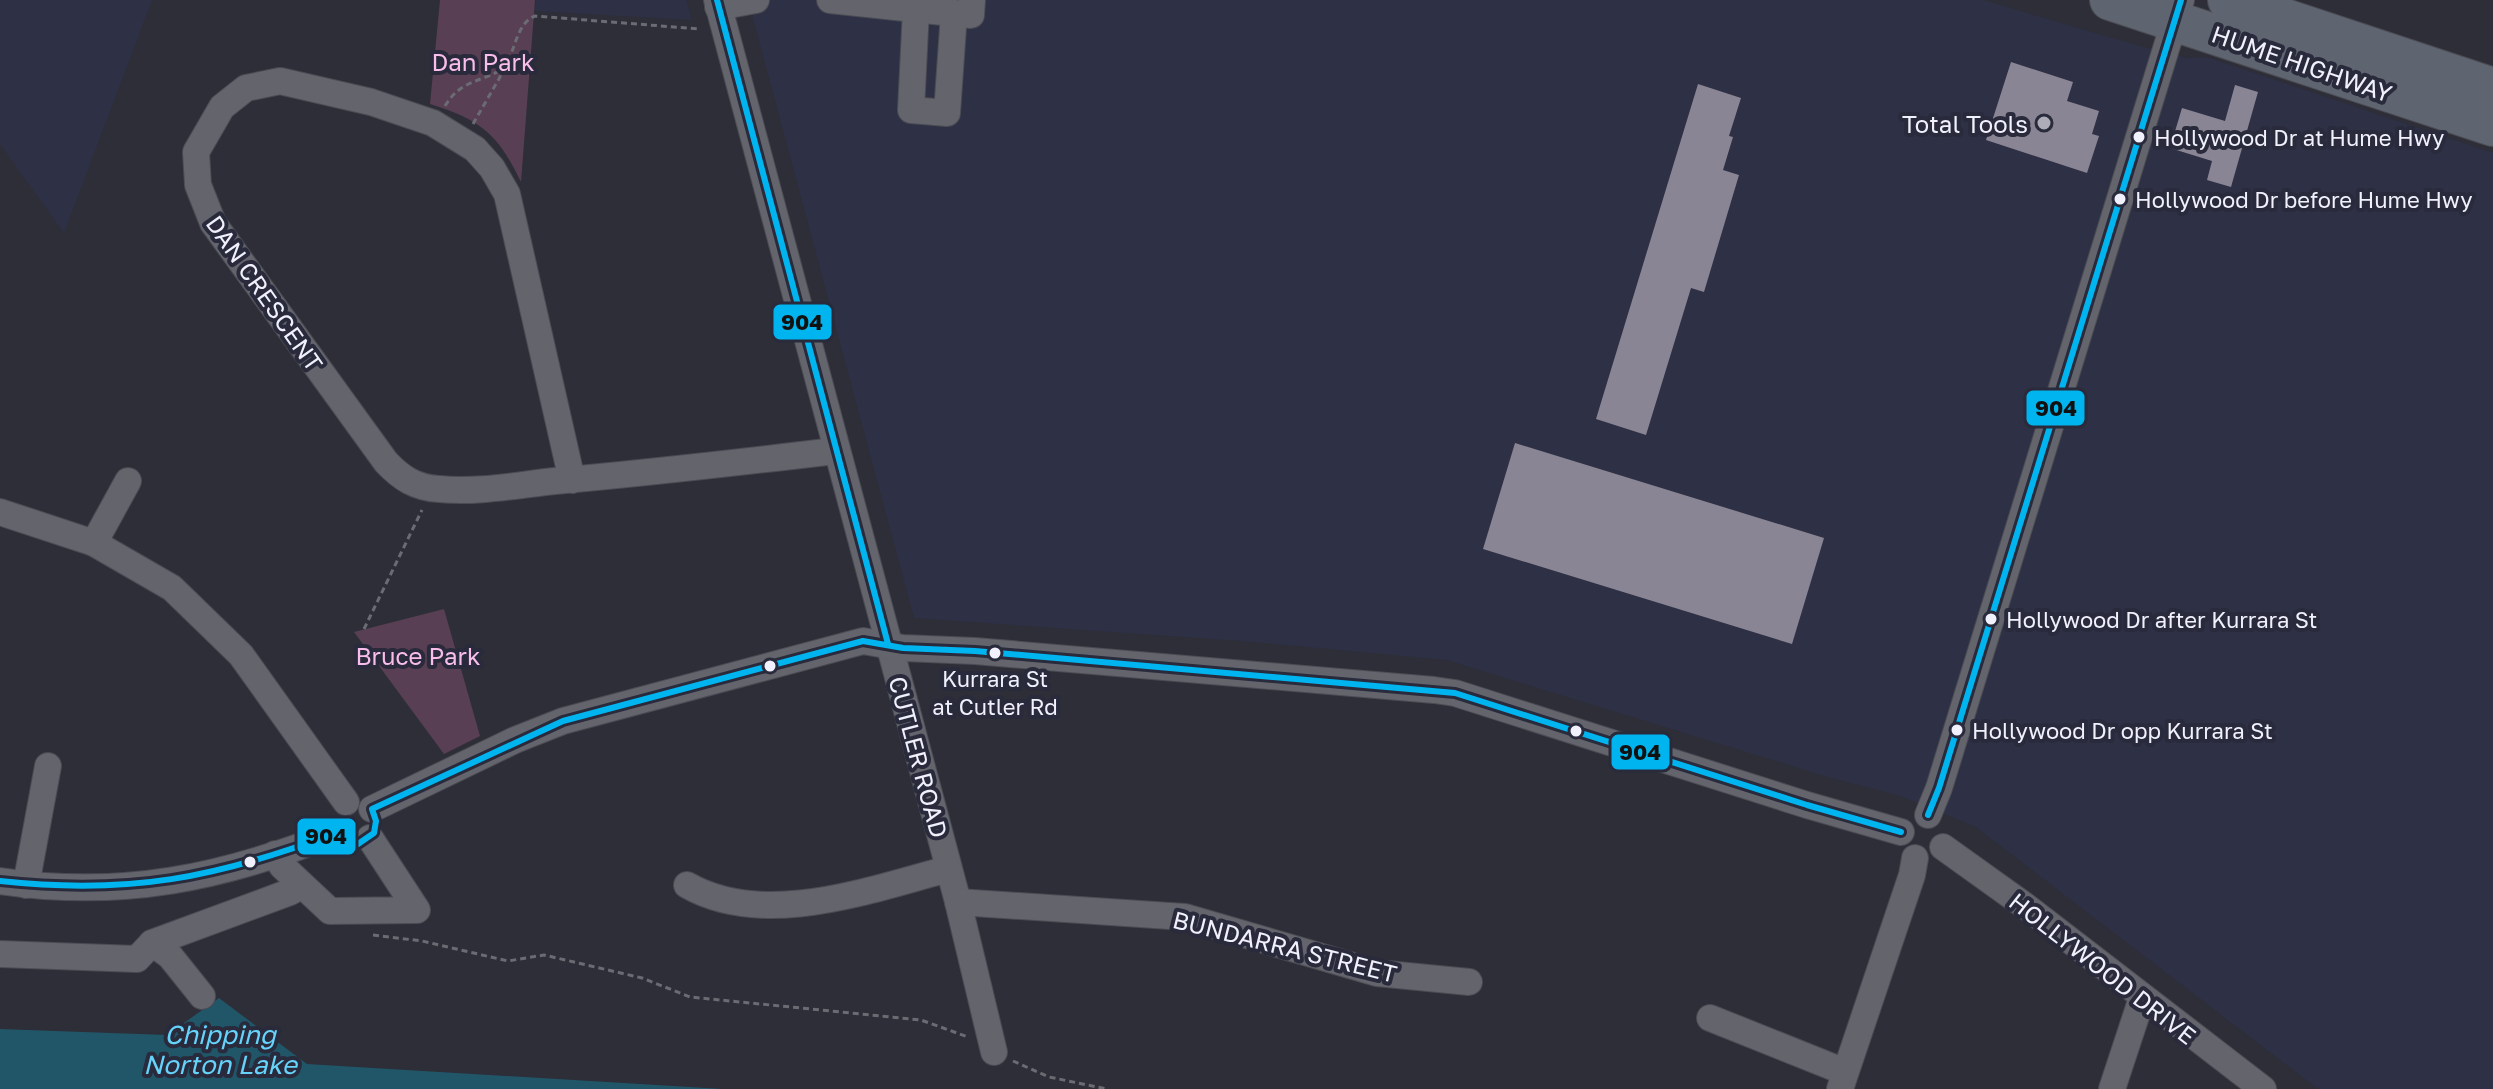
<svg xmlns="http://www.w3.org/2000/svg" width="2493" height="1089" font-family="'Golos Text',sans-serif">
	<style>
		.built { fill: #2e3045 }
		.green { fill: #583f54 }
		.water { fill: #215568 }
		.building { fill: #8a8594 }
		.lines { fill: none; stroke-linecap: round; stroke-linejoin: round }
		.minor-casing { stroke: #4a4b53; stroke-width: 28 }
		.highway-casing { stroke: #4a4b53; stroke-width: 42 }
		.path { stroke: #6b6c73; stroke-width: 3; stroke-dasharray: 6 4; stroke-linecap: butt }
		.minor { stroke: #63646c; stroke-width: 26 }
		.highway { stroke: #5f6570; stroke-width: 40 }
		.bus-1-casing { stroke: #292a3b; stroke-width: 12 }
		.bus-1 { stroke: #00b5ef; stroke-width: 6 }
		.poi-dot { fill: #acadb8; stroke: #292a3b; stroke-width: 3 }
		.bus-dot { fill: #f0f1fd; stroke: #292a3b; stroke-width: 3 }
		.labels { text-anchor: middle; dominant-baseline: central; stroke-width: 8; stroke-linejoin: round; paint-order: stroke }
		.bus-label { font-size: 22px; fill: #f0f1fd; stroke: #292a3b; text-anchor: start }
		.park-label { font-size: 24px; fill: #f9bdeb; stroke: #292a3b }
		.street-label { font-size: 24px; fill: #f0f1fd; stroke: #292a3b }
		.poi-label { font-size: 24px; fill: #f0f1fd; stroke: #292a3b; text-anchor: end }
		.water-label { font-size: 26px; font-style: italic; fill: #66d3fb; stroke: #292a3b }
		.line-badge { stroke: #292a3b; stroke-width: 3 }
		.pale-badge-label { font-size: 22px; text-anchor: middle; font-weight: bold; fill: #111 }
	</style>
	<rect width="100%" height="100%" fill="#2d2e37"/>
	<g class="built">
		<path d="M0 0H152L64 233 0 144Z"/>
		<path d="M536 0H686L692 20 535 11Z"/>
		<path d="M748 0H1983L2136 45 2188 58 2207 57 2493 153V1089H2318L1976 827 1901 796 1828 777 1447 660 1242 641 914 618Z"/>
	</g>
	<g class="green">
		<path d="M440 0H535L521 182C498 134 481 120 430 104Z"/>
		<path d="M444 609 480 736 444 754 354 632Z"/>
	</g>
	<path class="water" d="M219 998 307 1064 723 1089H0V1029L167 1035Z"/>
	<g class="building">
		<path d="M2011 62 2073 82 2067 101 2099 111 2092 134 2099 136 2087 173 1986 140Z"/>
		<path d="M1698 84 1741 98 1729 136 1733 137 1723 170 1739 175 1704 292 1691 288 1646 435 1596 419Z"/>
		<path d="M2235 85 2258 92 2231 187 2207 180 2212 161 2170 148 2182 108 2225 121Z"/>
		<path d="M1515 443 1824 538 1792 644 1483 549Z"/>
	</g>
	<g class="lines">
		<defs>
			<g id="minor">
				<path d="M717 0 958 902 994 1052"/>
				<path d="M830 0 971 15 972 0"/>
				<path d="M718 7 756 0"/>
				<path d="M916 9 911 110 947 113 954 13"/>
				<path d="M572 480 507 194 492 168 475 149 433 123 371 102 280 81 246 88 222 107 196 152 198 185 213 223 386 462C401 478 416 488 439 489 477 493 517 485 555 481 648 473 742 462 835 451"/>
				<path d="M0 512 94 543 172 588 241 655 346 802"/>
				<path d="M94 543 128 481"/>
				<path d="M372 809 515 740 563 721 863 641 903 648 975 651 1434 690 1455 693 1807 805 1901 832"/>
				<path d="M1928 815 1939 788 2181 0"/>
				<path d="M1943 847 2028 908 2263 1089"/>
				<path d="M275 854 282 866 330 911 417 910 370 838"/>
				<path d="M0 881C123 899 221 878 336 833"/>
				<path d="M26 885 48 766"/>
				<path d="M687 885C764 929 869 890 948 869"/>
				<path d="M958 902 1185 917 1377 973 1469 982"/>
				<path d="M152 943 170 956 202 996"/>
				<path d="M0 954 137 959 152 943 290 892 301 886"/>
				<path d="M1710 1018 1845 1072"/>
				<path d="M1840 1089 1912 875 1915 858"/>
				<path d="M2112 1089 2142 998"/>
			</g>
			<g id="highway">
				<path d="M2110 0 2493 126"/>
				<path d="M2228 0 2493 88"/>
			</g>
		</defs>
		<use href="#minor" class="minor-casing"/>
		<use href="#highway" class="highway-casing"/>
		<g class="path">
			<path d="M445 106C461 79 481 83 504 68 515 53 516 23 535 16L700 29"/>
			<path d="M473 124 500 77V71"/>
			<path d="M364 629 422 510"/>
			<path d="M373 935 422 941 508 961 544 955 642 978 690 997 921 1020 968 1037"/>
			<path d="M1013 1061 1049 1077 1107 1089"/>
		</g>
		<use href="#minor" class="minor"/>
		<use href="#highway" class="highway"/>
		<defs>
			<g id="bus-1">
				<path d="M717 0 888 644"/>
				<path d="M1928 815 1939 788 2181 0"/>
				<path d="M0 881C129 895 216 878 336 833L345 842 358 844 374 833 376 821 372 809 563 721 863 641 903 648 975 651 1455 693 1807 805 1901 832"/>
			</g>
		</defs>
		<use href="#bus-1" class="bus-1-casing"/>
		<use href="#bus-1" class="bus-1"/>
	</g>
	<circle class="poi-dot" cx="2044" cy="123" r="8"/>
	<g class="bus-dot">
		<circle cx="2139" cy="137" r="7"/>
		<circle cx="2120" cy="199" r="7"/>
		<circle cx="1991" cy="619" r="7"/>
		<circle cx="995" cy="653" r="7"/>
		<circle cx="770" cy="666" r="7"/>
		<circle cx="1957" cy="730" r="7"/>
		<circle cx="1576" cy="731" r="7"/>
		<circle cx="250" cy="862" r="7"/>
	</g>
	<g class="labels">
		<g class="bus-label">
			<text x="2154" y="137">Hollywood Dr at Hume Hwy</text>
			<text x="2135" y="199">Hollywood Dr before Hume Hwy</text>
			<text x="2006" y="619">Hollywood Dr after Kurrara St</text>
			<text x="995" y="678" text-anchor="middle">Kurrara St<tspan x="995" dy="28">at Cutler Rd</tspan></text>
			<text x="1972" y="730">Hollywood Dr opp Kurrara St</text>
		</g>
		<g class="park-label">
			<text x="483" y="61">Dan Park</text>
			<text x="418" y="655">Bruce Park</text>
		</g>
		<g class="street-label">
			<text transform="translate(2302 63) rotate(19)">HUME HIGHWAY</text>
			<text transform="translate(265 293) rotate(55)">DAN CRESCENT</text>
			<text transform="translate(919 757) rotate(75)">CUTLER ROAD</text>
			<text transform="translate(1285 946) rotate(14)">BUNDARRA STREET</text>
			<text transform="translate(2103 968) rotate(38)">HOLLYWOOD DRIVE</text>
		</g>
		<g class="poi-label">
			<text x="2028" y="123">Total Tools</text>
		</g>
		<g class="water-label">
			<text x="220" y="1034">Chipping<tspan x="220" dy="30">Norton Lake</tspan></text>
		</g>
	</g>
	<g class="line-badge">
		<rect x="772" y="303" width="61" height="38" rx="8" fill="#00b5ef"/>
		<rect x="2025" y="389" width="61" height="38" rx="8" fill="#00b5ef"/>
		<rect x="1610" y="733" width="61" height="38" rx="8" fill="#00b5ef"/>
		<rect x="296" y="817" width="61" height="39" rx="8" fill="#00b5ef"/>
	</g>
	<g class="pale-badge-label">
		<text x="802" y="330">904</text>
		<text x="2056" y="416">904</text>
		<text x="1640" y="760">904</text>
		<text x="326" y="844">904</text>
	</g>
</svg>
